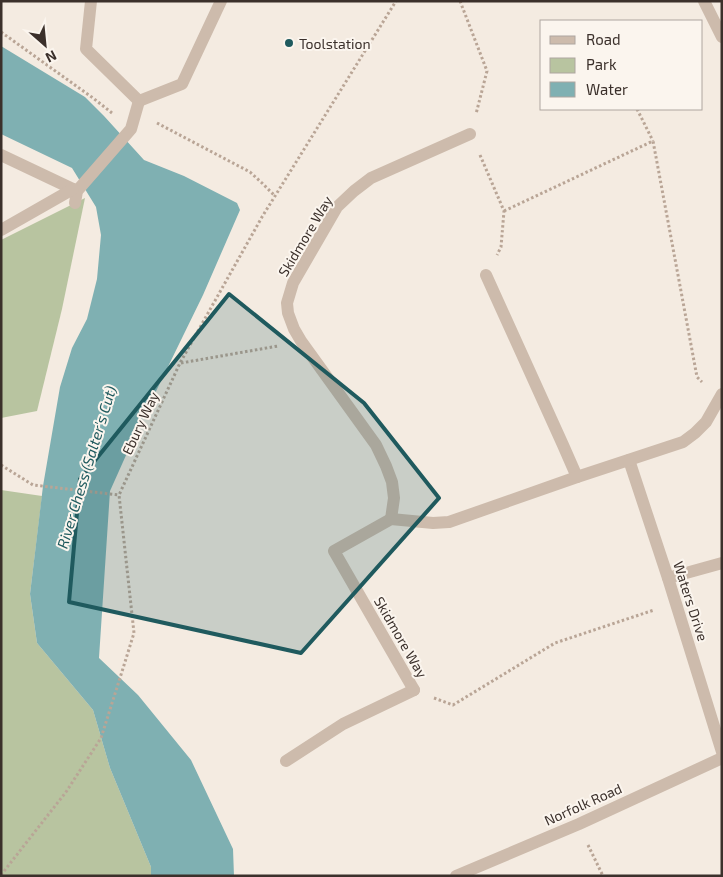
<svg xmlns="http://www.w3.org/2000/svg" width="723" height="877" font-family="'Exo 2',sans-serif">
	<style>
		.green { fill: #b8c4a0 }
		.water { fill: #7fb0b2 }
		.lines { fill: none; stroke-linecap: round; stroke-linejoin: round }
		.path { stroke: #b9a596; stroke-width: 3; stroke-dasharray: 2.5 2.5; stroke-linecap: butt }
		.lane { stroke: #cdbbac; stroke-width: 12 }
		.street { stroke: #cdbbac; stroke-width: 12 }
		.marked { fill: #1f5a5e; fill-opacity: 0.2; stroke: #1f5a5e; stroke-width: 4; stroke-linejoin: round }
		.poi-dot { fill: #1f5a5e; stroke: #fbf5ee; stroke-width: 2 }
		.labels { text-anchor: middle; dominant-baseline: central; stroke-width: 4; stroke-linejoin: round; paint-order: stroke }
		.poi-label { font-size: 14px; fill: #3b302b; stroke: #fbf5ee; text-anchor: start }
		.street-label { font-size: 14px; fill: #3b302b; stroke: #fbf5ee }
		.water-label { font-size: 15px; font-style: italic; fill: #1f5a5e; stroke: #fbf5ee }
	</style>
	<rect width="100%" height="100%" fill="#f4ebe1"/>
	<g class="green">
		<path d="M85 198 62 309 37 411 1 418V240Z"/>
		<path d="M1 490 42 496 30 594 37 643 93 710 110 768 151 867V876H1Z"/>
	</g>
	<path class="water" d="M1 46 85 97 104 116 144 160 184 176 237 203 240 210 203 295 140 424 110 491 99 658 138 695 191 760 233 849 234 876H151V867L110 768 93 710 37 643 30 594 43 486 60 387 72 348 87 319 97 279 101 235 96 207 72 168 1 134Z"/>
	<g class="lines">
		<g class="path">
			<path d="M460 1 487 71 476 114"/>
			<path d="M1 32 93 98 112 113"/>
			<path d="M637 109 653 141"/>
			<path d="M157 123 250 172 262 183 275 196"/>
			<path d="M480 155 504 211 501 247 497 255"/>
			<path d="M504 211 653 141 697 377 702 382"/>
			<path d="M181 363 278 346"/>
			<path d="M1 465 33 485 119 495"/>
			<path d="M434 698 453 705 555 643 654 610"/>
			<path d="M588 845 603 876"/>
			<path d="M1 875 66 792 101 738 120 678 134 633 119 495 180 363 262 217 396 1"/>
		</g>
		<g class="lane">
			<path d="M91 1 86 49 139 101 182 84 221 1"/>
			<path d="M1 155 77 191"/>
			<path d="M75 203 77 191 131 129 139 101"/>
			<path d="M1 230 73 189"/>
			<path d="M668 578 722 563"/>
			<path d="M286 761 343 724 414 690"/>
		</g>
		<g class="street">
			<path d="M704 1 722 37"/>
			<path d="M486 275 563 445 577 477"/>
			<path d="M629 460 668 578 722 752"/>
			<path d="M391 519 394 498 392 482 386 466 376 445 301 341 294 329 288 313 287 303 293 283 337 207 354 191 371 178 470 134"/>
			<path d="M414 690 334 551 391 519 433 523 449 522 577 477 683 442 695 433 706 422 722 394"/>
			<path d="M456 876 579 824 722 758"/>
		</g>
	</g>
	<path class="marked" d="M229 294 364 403 439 498 301 653 69 602 80 479Z"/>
	<circle class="poi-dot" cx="289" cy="43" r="5"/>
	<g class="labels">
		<g class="poi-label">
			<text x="299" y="43">Toolstation</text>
		</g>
		<g class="street-label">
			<text transform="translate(305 236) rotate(-59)">Skidmore Way</text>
			<text transform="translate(140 423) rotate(-65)">Ebury Way</text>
			<text transform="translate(691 601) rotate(72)">Waters Drive</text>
			<text transform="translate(401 637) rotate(60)">Skidmore Way</text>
			<text transform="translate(583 804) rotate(-24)">Norfolk Road</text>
		</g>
		<g class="water-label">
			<text transform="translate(86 467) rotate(-73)">River Chess (Salter's Cut)</text>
		</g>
	</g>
	<rect width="723" height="877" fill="none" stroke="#3b302b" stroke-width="5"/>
	<rect x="540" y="20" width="162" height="90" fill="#fbf5ee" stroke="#aea6a0"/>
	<rect x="550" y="36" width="25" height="8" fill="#cdbbac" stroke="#aea6a0"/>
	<text x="586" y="45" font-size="15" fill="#3b302b">Road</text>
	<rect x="550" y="58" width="25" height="15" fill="#b8c4a0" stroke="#aea6a0"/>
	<text x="586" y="70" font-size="15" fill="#3b302b">Park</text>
	<rect x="550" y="82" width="25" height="15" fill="#7fb0b2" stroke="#aea6a0"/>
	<text x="586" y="95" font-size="15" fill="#3b302b">Water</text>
	<g transform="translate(45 45) rotate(153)" stroke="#fbf5ee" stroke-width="4" paint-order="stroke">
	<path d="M0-4L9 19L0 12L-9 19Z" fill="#3b302b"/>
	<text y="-8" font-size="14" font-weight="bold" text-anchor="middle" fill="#3b302b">N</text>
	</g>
</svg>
